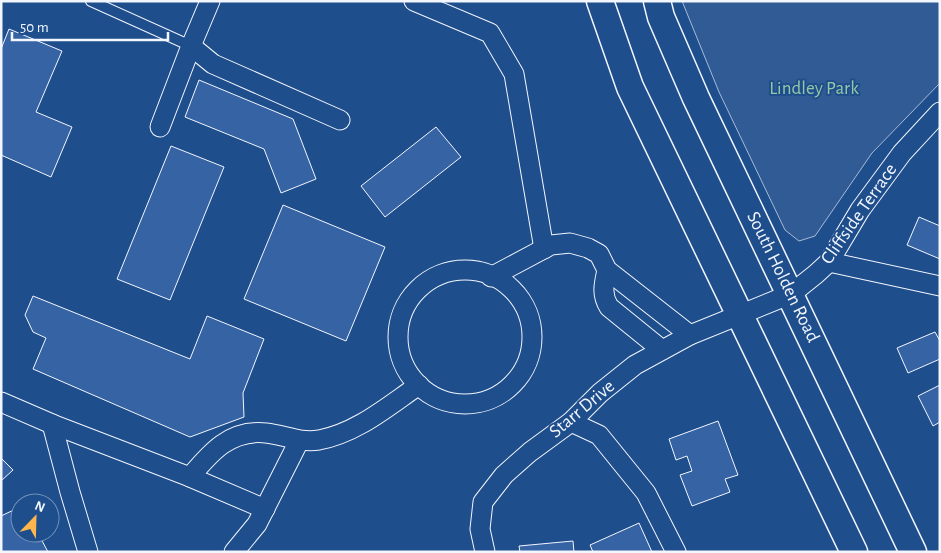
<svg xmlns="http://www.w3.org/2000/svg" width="941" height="553" font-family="'Alegreya Sans',sans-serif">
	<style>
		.built { fill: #305b95; stroke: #a8bbd7 }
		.building { fill: #3563a3; stroke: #f2f6ff }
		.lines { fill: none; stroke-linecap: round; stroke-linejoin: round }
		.service-casing { stroke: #f2f6ff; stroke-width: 12 }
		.minor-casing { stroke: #f2f6ff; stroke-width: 21 }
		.secondary-casing { stroke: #f2f6ff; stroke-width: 29 }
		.service { stroke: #1f4e8c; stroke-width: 10 }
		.minor { stroke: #1f4e8c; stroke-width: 19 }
		.secondary { stroke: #1f4e8c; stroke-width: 26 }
		.labels { text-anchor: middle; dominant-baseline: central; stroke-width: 4; stroke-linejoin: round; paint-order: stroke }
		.park-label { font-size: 19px; fill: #97c8a6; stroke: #1f4e8c }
		.street-label { font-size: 19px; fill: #f2f6ff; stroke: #1f4e8c }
	</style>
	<rect width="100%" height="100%" fill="#1f4e8c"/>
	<path class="built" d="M682 1H940V83L872 153 815 236 799 241 785 230 719 92Z"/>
	<g class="building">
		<path d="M9 29 62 51 36 112 72 127 51 177 1 155V49Z"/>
		<path d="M199 80 293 119 316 179 281 193 264 149 185 117Z"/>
		<path d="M436 127 461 157 385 217 361 186Z"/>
		<path d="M171 146 224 167 170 300 117 279Z"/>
		<path d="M283 205 385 247 346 341 244 299Z"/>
		<path d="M919 217 940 226V259L907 245Z"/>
		<path d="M33 296 190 359 207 316 264 339 243 393 244 417 190 437 33 369 46 338 33 332 25 315Z"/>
		<path d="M935 332 940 341V359L908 373 897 348Z"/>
		<path d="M940 385V422L933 426 918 396Z"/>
		<path d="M718 421 738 475 725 479 730 492 692 506 680 475 692 471 687 456 676 460 669 439Z"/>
		<path d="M1 458 13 470 1 481Z"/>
		<path d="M20 507V533H43L39 535 48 552H1V516Z"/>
		<path d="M639 523 652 552H593L590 545Z"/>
		<path d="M573 541 574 552H520L519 546Z"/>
	</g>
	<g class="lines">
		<defs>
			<path id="service" d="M91 1 191 46"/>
			<g id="minor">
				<path d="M210 1 191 46 213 64 340 120"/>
				<path d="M414 1 490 33 514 74 544 249"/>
				<path d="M160 127 191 46"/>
				<path d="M829 262 940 286"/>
				<path d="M607 270C604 284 601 294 609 307L662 350"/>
				<circle cx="465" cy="337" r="67"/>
				<path d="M491 277 551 245 570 243 588 248 599 254 607 270 690 335"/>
				<path d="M1 402 52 424 70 492 88 552"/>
				<path d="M571 422 599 435 646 493 676 552"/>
				<path d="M52 424 190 477C210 453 230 429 266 433 285 435 299 443 319 440 357 433 388 406 419 385"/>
				<path d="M190 477 265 509"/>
				<path d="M234 552 257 524 299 441"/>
				<path d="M485 552 480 529 483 502 504 475 530 452 571 422 600 393 635 365 690 335 791 294 816 274 829 262 860 210 902 153 940 112"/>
			</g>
			<g id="secondary">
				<path d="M600 1 630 87 854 552"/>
				<path d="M657 1 661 17 696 98 913 552"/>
			</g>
		</defs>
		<use href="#service" class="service-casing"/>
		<use href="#minor" class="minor-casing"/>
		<use href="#secondary" class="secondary-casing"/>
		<use href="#service" class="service"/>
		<use href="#minor" class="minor"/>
		<use href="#secondary" class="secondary"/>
	</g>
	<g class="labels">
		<g class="park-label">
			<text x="814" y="88">Lindley Park</text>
		</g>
		<g class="street-label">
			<text transform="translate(859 214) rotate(-55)">Cliffside Terrace</text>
			<text transform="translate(783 277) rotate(64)">South Holden Road</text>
			<text transform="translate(582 409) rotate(-40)">Starr Drive</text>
		</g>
	</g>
	<rect width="941" height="553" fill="none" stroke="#f2f6ff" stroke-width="5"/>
	<g transform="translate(35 518) rotate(23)"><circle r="24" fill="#1f4e8c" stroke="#7391ba"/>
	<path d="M0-4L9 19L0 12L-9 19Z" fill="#ffb74d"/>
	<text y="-8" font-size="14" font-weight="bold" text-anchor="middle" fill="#f2f6ff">N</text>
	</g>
	<path d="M12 32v8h156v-8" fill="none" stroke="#f2f6ff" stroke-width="2.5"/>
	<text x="20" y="32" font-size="15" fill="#f2f6ff" stroke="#1f4e8c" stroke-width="4" paint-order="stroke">50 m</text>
</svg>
